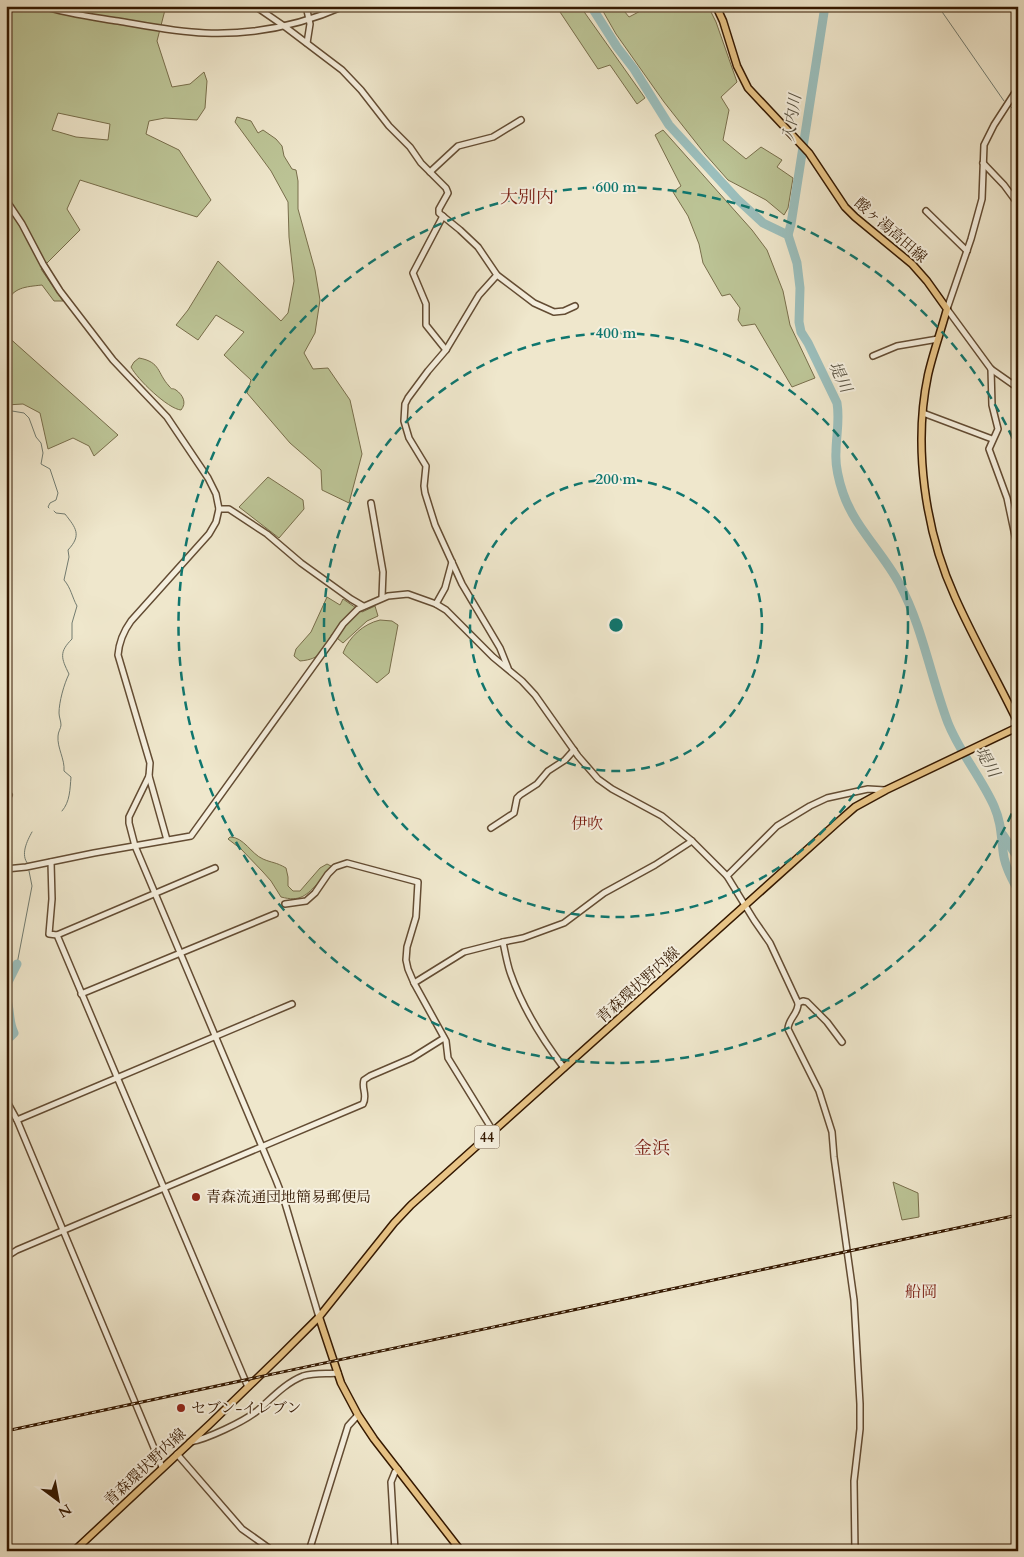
<svg xmlns="http://www.w3.org/2000/svg" width="1024" height="1557" font-family="Cardo,'Noto Serif JP',serif">
	<style>
		.green { fill: #bcc496; stroke: #786e4b; fill-rule: evenodd }
		.lines { fill: none; stroke-linecap: round; stroke-linejoin: round }
		.stream { stroke: #727c71; stroke-width: 1 }
		.river { stroke: #9bbfbd; stroke-width: 9 }
		.minor-casing { stroke: #634c33; stroke-width: 8 }
		.major-casing { stroke: #341800; stroke-width: 9 }
		.minor { stroke: #f5efde; stroke-width: 5 }
		.major { stroke: #e8c486; stroke-width: 6 }
		.rail-casing { stroke: #341800; stroke-width: 3 }
		.rail { stroke: #f5efde; stroke-width: 1; stroke-dasharray: 4; stroke-linecap: butt }
		.ring { fill: none; stroke: #0f766e; stroke-width: 2.5; stroke-dasharray: 9 6 }
		.poi-dot { fill: #8f2418; stroke: #f5efde; stroke-width: 2 }
		.labels { text-anchor: middle; dominant-baseline: central; stroke-width: 4; stroke-linejoin: round; paint-order: stroke }
		.shield { fill: #f5efde; stroke: #6e5843; stroke-width: 1 }
		.shield-label { font-size: 14px; font-weight: bold; fill: #341800 }
		.street-label { font-size: 15px; fill: #341800; stroke: #f5efde }
		.poi-label { font-size: 15px; fill: #341800; stroke: #f5efde; text-anchor: start }
		.water-label { font-size: 16px; font-style: italic; fill: #585242; stroke: #f5efde }
		.neighbourhood-label { font-size: 16px; fill: #7a1f14; stroke: #f5efde }
		.quarter-label { font-size: 18px; fill: #7a1f14; stroke: #f5efde }
		.centre { fill: #0f766e; stroke: #f5efde; stroke-width: 2.5 }
		.ring-label { font-size: 15px; text-anchor: middle; font-weight: bold; fill: #0f766e; stroke: #f5efde; stroke-width: 4; stroke-linejoin: round; paint-order: stroke }
	</style>
	<rect width="100%" height="100%" fill="#efe7cc"/>
	<filter id="stains"><feTurbulence type="fractalNoise" baseFrequency=".004" numOctaves="4"/><feColorMatrix values="0 0 0 0 .2 0 0 0 0 .09 0 0 0 0 .02 0 0 0 .5 -.17"/></filter>
	<radialGradient id="worn" r=".72"><stop offset=".6" stop-color="#630" stop-opacity="0"/><stop offset="1" stop-color="#630" stop-opacity=".3"/></radialGradient>
	<g class="green">
		<path d="M6 6H166L157 41 172 87 190 84 204 72 207 81 205 108 197 120 165 118 149 121 146 134 179 150 211 200 197 217 80 180 67 209 80 230 41 269 63 301H54L42 285C25 287 13 287 6 304ZM58 113 110 124 108 140 76 137 52 130Z"/>
		<path d="M556 6H580L645 98 637 104 610 65 598 69Z"/>
		<path d="M600 6H620L629 17 650 6H708L716 22 737 82 721 97 729 110 723 140 746 159 761 147 782 160 777 167 793 178 788 208 784 215 766 200 728 180 705 154 664 102 616 34Z"/>
		<path d="M237 117 251 121 258 133 263 130 276 139 282 146 284 156 292 169 296 170 298 181V209L315 270 320 300 315 333 304 353 313 369 328 368 350 400 362 454 349 503 322 490 321 470 290 443 247 393 251 380 224 355 244 332 216 315 198 340 176 325 188 310 218 261 281 321 288 313 294 281 289 237 288 202 271 171 235 122Z"/>
		<path d="M663 130 752 230 767 250 783 291 790 325 815 378 792 387 755 324 742 326 738 320 740 308 730 294 722 296 703 263 699 244 688 216 673 192 681 186 655 135Z"/>
		<path d="M6 335 118 435 94 456 89 446 73 438 48 449 40 413 23 404 6 405Z"/>
		<path d="M139 358C161 362 157 373 169 386 173 391 171 387 176 390 183 395 187 403 181 410 168 409 137 379 131 367L134 362Z"/>
		<path d="M268 477 303 500 304 509 279 538 239 507Z"/>
		<path d="M327 597 340 605 343 599 362 612 375 606 378 616 367 621 343 643 332 634C321 651 322 659 300 661L294 656 296 649 311 632Z"/>
		<path d="M380 620 392 621 398 625 389 673 377 683 343 653C349 637 363 624 380 620Z"/>
		<path d="M230 837C244 837 251 854 263 859 272 863 276 862 286 868L288 877V886L293 891H300L320 868 327 864 331 866C327 873 323 877 319 882 306 896 300 902 281 897L271 881 263 872 241 849 228 839Z"/>
		<path d="M893 1182 918 1193 919 1217 902 1220Z"/>
	</g>
	<g class="lines">
		<g class="stream">
			<path d="M938 6 1004 101"/>
			<path d="M1010 106 1018 114"/>
			<path d="M6 410 24 413 29 418 36 437 41 443 43 453 41 464 50 469 58 493 56 500 50 503 48 507 49 508"/>
			<path d="M54 511 56 513 65 514C76 528 82 535 68 550L69 557 64 580C71 588 72 597 77 606L72 623V639C59 652 61 658 69 674 64 684 59 702 59 713 59 717 61 721 61 725 61 728 58 732 58 736 57 748 65 759 64 771L71 777C70 789 70 802 62 811"/>
			<path d="M28 864C20 855 27 841 32 832"/>
			<path d="M17 964 32 886 29 871"/>
		</g>
		<g class="river">
			<path d="M591 6 617 47 634 69 669 125 737 199 763 223 788 235 797 263 800 288 799 322 801 332 808 343 837 403C840 420 836 436 836 452 835 465 839 481 843 493 854 526 883 553 899 583 922 625 931 678 948 723 960 753 981 777 994 806 1001 822 1001 834 1003 851 1004 864 1011 878 1018 890"/>
			<path d="M788 235 791 224 825 6"/>
			<path d="M1003 835 1018 858"/>
			<path d="M6 986 17 964"/>
			<path d="M6 997C11 1010 8 1021 14 1033L6 1041"/>
		</g>
		<defs>
			<g id="minor">
				<path d="M43 6C67 14 93 17 118 21 147 26 176 32 205 33 252 35 301 25 344 6"/>
				<path d="M255 6 284 26 342 70 361 90 389 126 410 147 421 163 446 188 448 193 439 209V213L460 230 478 247 497 275 534 303 554 312 564 311 575 306"/>
				<path d="M306 6 310 24 307 43"/>
				<path d="M1018 88 994 125 984 145 982 199 971 239 947 309 991 369 1018 388"/>
				<path d="M983 163 1004 185 1018 204"/>
				<path d="M430 172 458 146 493 137 521 120"/>
				<path d="M6 200 22 224 43 264 60 291 113 360 167 417 208 478 216 494 219 509 216 522 209 534 131 621C123 632 119 642 118 655L150 763 149 776 129 817V823L135 846 276 1180 285 1203 319 1317"/>
				<path d="M926 211 967 251"/>
				<path d="M443 216 413 273 426 304V325L446 350"/>
				<path d="M497 275 479 295 446 350 428 371 408 398 405 404 404 421 409 438 426 466 424 486 425 493 435 525 462 584 500 648 508 668"/>
				<path d="M873 356 897 346 938 339"/>
				<path d="M991 369 992 405 998 429 989 449 1007 498 1018 550"/>
				<path d="M923 413 992 439"/>
				<path d="M371 503 383 572 382 597"/>
				<path d="M219 509H229L267 534 301 563 351 599 363 606"/>
				<path d="M436 604 445 588 452 562"/>
				<path d="M149 776 167 840"/>
				<path d="M6 792 9 795 6 799"/>
				<path d="M491 828 514 813 517 798 520 795 537 784 548 771 565 760 574 750"/>
				<path d="M51 862 52 899 49 934 57 935 248 1387"/>
				<path d="M6 869 26 867 94 853 191 836 333 639 343 624 358 609 388 596 408 594 436 604 446 610 493 657 522 681 535 695 578 756 598 779 612 789 662 816 692 841 727 876 754 920 770 943 798 1003C799 1013 788 1019 788 1029L819 1091 832 1132 834 1157 854 1300 860 1404V1429L854 1481 855 1551"/>
				<path d="M727 876 777 826 810 806 827 798 868 789 885 790"/>
				<path d="M285 904 306 901 315 893 328 874 335 867 347 863 418 882 416 917 407 947 406 960 408 969 414 983 464 952 503 942 523 938 564 923 604 893 655 865 692 841"/>
				<path d="M57 935 215 868"/>
				<path d="M503 942C505 952 507 963 510 972 522 1007 542 1039 564 1068"/>
				<path d="M414 983 446 1041 448 1058 493 1131"/>
				<path d="M81 994 275 914"/>
				<path d="M798 1003 803 1001 807 1002 827 1022 842 1042"/>
				<path d="M6 1100 17 1120 162 1467"/>
				<path d="M17 1120 292 1004"/>
				<path d="M6 1257 17 1250 363 1104C368 1095 361 1088 364 1080L370 1076 412 1058 444 1038"/>
				<path d="M190 1442C207 1439 243 1422 257 1411 271 1399 285 1383 303 1376 314 1373 326 1374 338 1373"/>
				<path d="M177 1454 242 1529 273 1551"/>
				<path d="M309 1551 348 1426 358 1415"/>
				<path d="M395 1551 391 1482 395 1472 398 1469"/>
			</g>
			<g id="major">
				<path d="M716 6 723 21 737 66 748 88 809 153 845 207 855 217 912 264 927 281 947 309C941 331 933 353 928 375 913 446 925 531 955 597 974 640 998 681 1018 723"/>
				<path d="M319 1317 341 1383 358 1415 374 1439 461 1551"/>
				<path d="M74 1551 211 1423 280 1356 319 1317 394 1223 411 1205 839 821 855 807 886 790 1018 727"/>
			</g>
		</defs>
		<use href="#minor" class="minor-casing"/>
		<use href="#major" class="major-casing"/>
		<use href="#minor" class="minor"/>
		<use href="#major" class="major"/>
		<defs>
			<path id="rail" d="M6 1431 1018 1215"/>
		</defs>
		<use href="#rail" class="rail-casing"/>
		<use href="#rail" class="rail"/>
	</g>
	<g class="ring">
		<circle cx="616" cy="625" r="146"/>
		<circle cx="616" cy="625" r="292"/>
		<path d="M1018 800A438 438 0 1 1 1018 450"/>
	</g>
	<g class="poi-dot">
		<circle cx="196" cy="1197" r="5"/>
		<circle cx="181" cy="1408" r="5"/>
	</g>
	<g class="labels">
		<rect class="shield" x="474.5" y="1125.5" width="25" height="23" rx="4"/>
		<g class="shield-label">
			<text x="487" y="1137">44</text>
		</g>
		<g class="street-label">
			<text transform="translate(891 230) rotate(41)">酸ヶ湯高田線</text>
			<text transform="translate(638 985) rotate(-42)">青森環状野内線</text>
			<text transform="translate(145 1467) rotate(-43)">青森環状野内線</text>
		</g>
		<g class="poi-label">
			<text x="206" y="1197">青森流通団地簡易郵便局</text>
			<text x="191" y="1408">セブン-イレブン</text>
		</g>
		<g class="water-label">
			<text transform="translate(792 118) rotate(-81)">入内川</text>
			<text transform="translate(840 377) rotate(64)">堤川</text>
			<text transform="translate(987 762) rotate(60)">堤川</text>
		</g>
		<g class="neighbourhood-label">
			<text x="587" y="824">伊吹</text>
			<text x="921" y="1292">船岡</text>
		</g>
		<g class="quarter-label">
			<text x="527" y="197">大別内</text>
			<text x="652" y="1148">金浜</text>
		</g>
	</g>
	<circle cx="616" cy="625" r="8" class="centre"/>
	<g class="ring-label">
		<text x="616" y="192">600 m</text>
		<text x="616" y="338">400 m</text>
		<text x="616" y="484">200 m</text>
	</g>
	<rect width="1024" height="1557" fill="none" stroke="#efe7cc" stroke-width="25"/>
	<rect x="8" y="8" width="1009" height="1542" fill="none" stroke="#341800" stroke-width="2.5"/>
	<rect x="12" y="12" width="999" height="1532" fill="none" stroke="#341800"/>
	<g transform="translate(58 1500) rotate(148)" stroke="#f5efde" stroke-width="4" paint-order="stroke">
	<path d="M0-4L9 19L0 12L-9 19Z" fill="#341800"/>
	<text y="-8" font-size="14" font-weight="bold" text-anchor="middle" fill="#341800">N</text>
	</g>
	<rect width="100%" height="100%" filter="url(#stains)"/>
	<rect width="100%" height="100%" fill="url(#worn)"/>
</svg>
